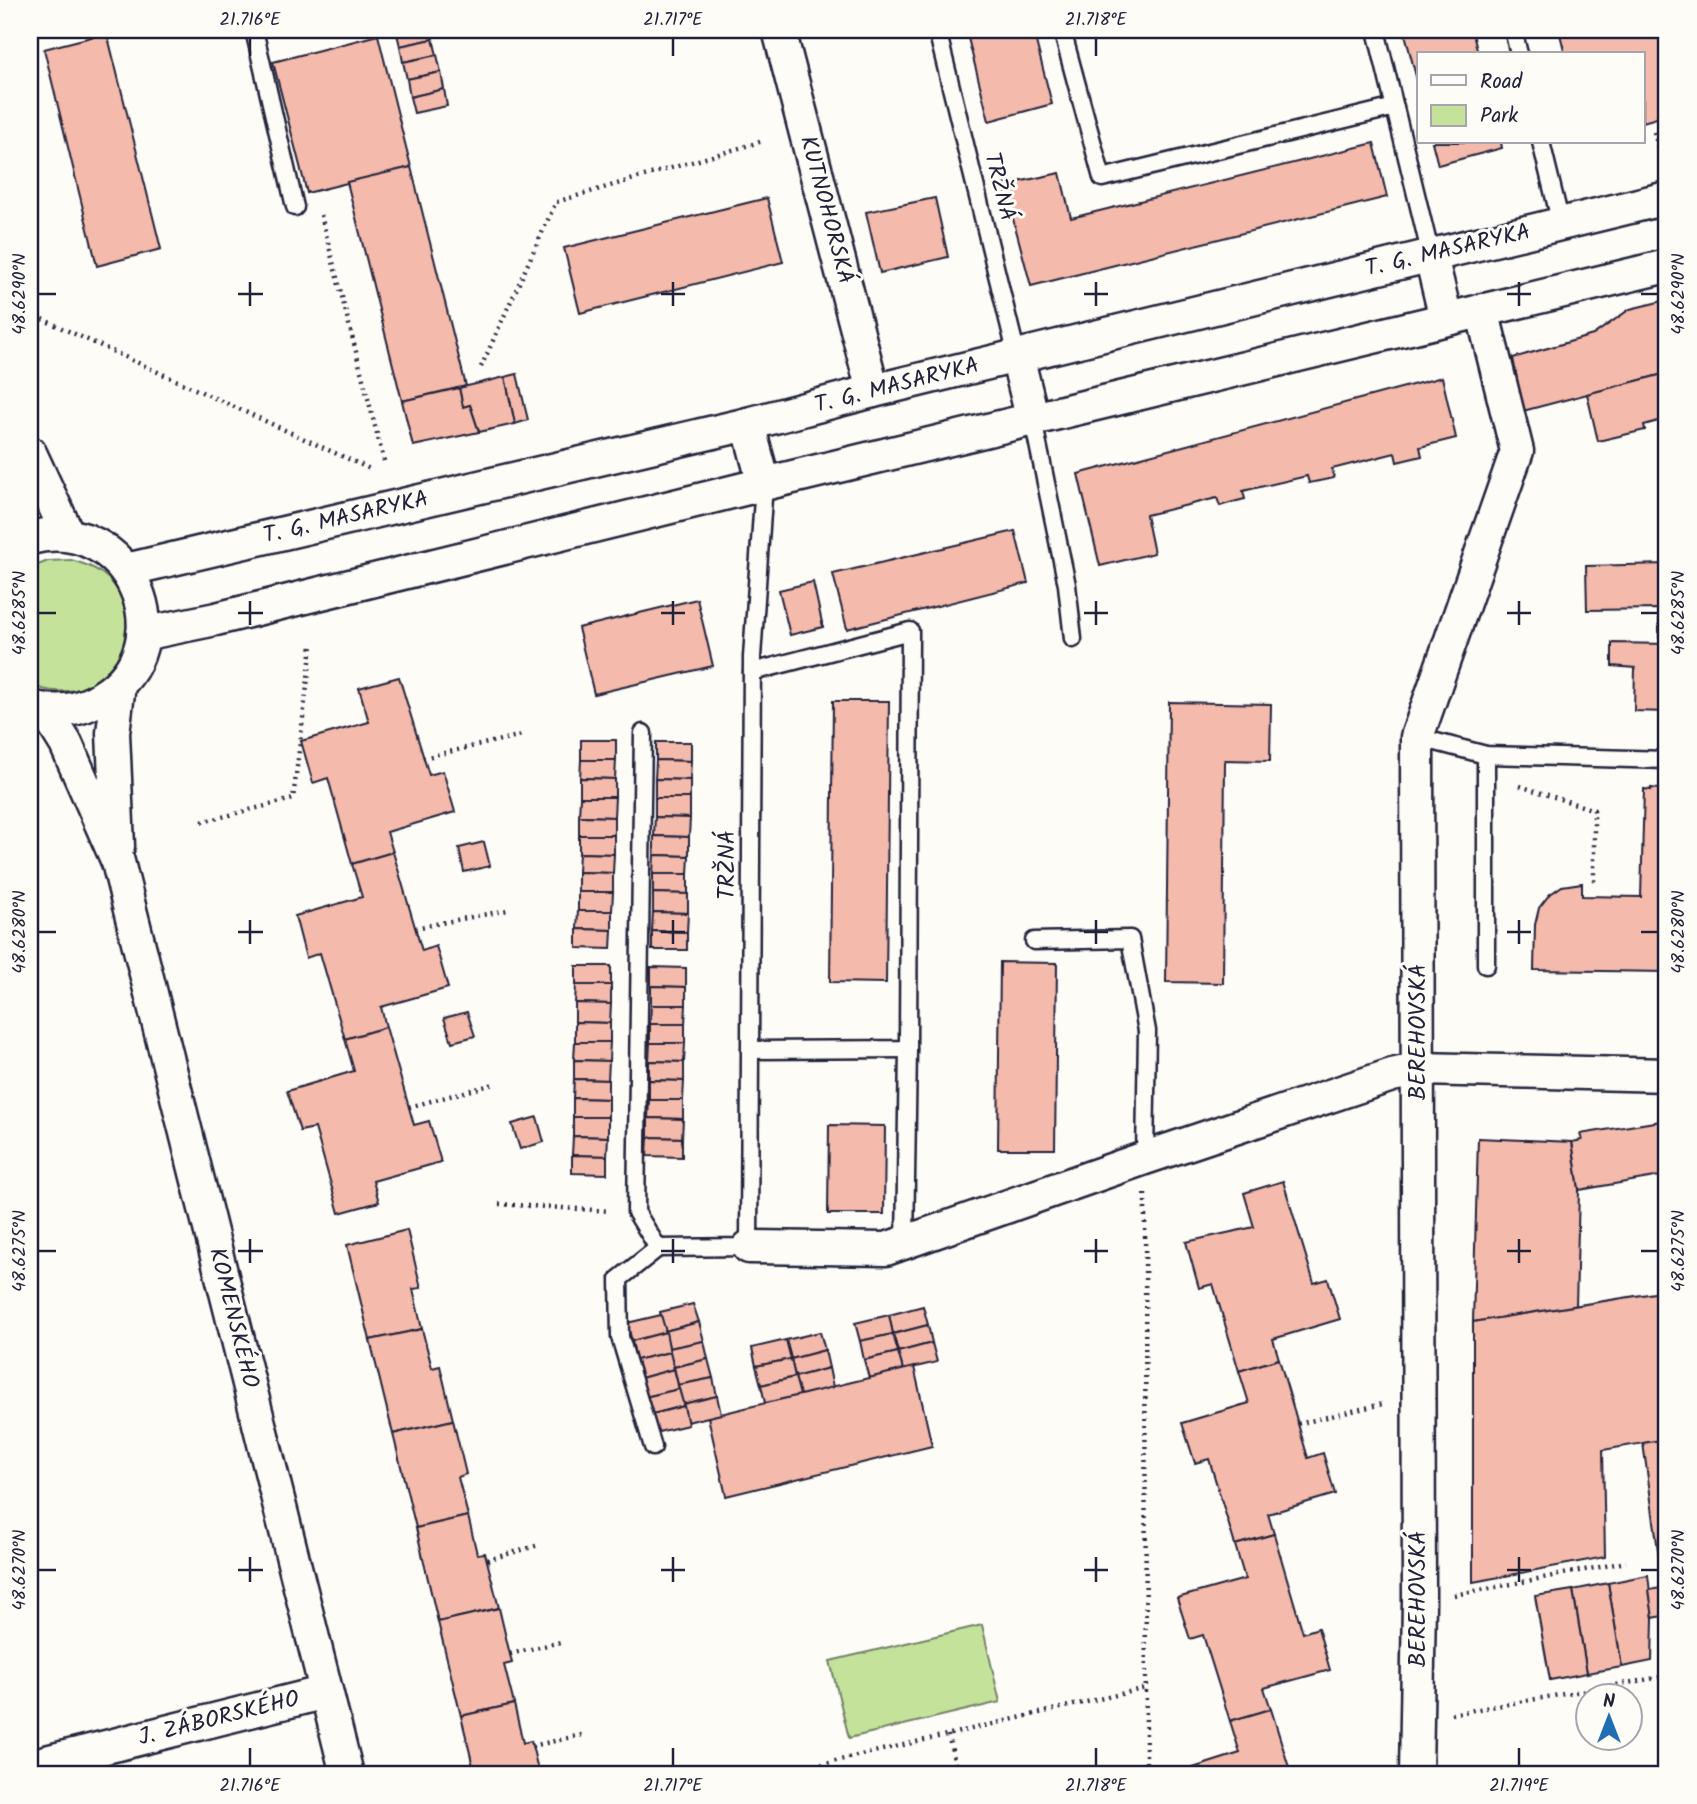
<svg xmlns="http://www.w3.org/2000/svg" width="1697" height="1804" font-family="Kalam,sans-serif">
	<style>
		.green { fill: #c4e299; stroke: #73826a; stroke-width: 2 }
		.building { fill: #f4baab; stroke: #22223b; stroke-width: 2 }
		.lines { fill: none; stroke-linecap: round; stroke-linejoin: round }
		.service-casing { stroke: #22223b; stroke-width: 21 }
		.minor-casing { stroke: #22223b; stroke-width: 37 }
		.path { stroke: #22223b; stroke-width: 4.5; stroke-dasharray: 2 5; stroke-linecap: butt }
		.service { stroke: #fdfcf7; stroke-width: 16 }
		.minor { stroke: #fdfcf7; stroke-width: 32 }
		.ticks { fill: none; stroke: #22223b; stroke-width: 2.5 }
		.labels { text-anchor: middle; dominant-baseline: central; stroke-width: 6; stroke-linejoin: round; paint-order: stroke }
		.street-label { font-size: 23px; fill: #22223b; stroke: #fdfcf7 }
		.neatline { fill: none; stroke: #22223b; stroke-width: 2.5 }
		.ticks-label { font-size: 18px; text-anchor: middle; fill: #22223b }
	</style>
	<rect width="100%" height="100%" fill="#fdfcf7"/>
	<filter id="ink" filterUnits="userSpaceOnUse"><feTurbulence type="fractalNoise" baseFrequency=".0143" numOctaves="2"/><feDisplacementMap in="SourceGraphic" scale="14" xChannelSelector="R" yChannelSelector="G"/><feConvolveMatrix kernelMatrix="1 2 1 2 8 2 1 2 1" color-interpolation-filters="sRGB"/></filter>
	<g filter="url(#ink)">
		<g class="green">
			<path d="M71 560C78 562 85 564 91 567 151 595 131 687 66 691 54 692 40 690 30 683V568L48 561Z"/>
			<path d="M982 1625 1000 1702 849 1738 830 1661Z"/>
		</g>
		<g class="building">
			<path d="M396 30H431L433 39 400 46Z"/>
			<path d="M966 30H1033L1052 104 989 121Z"/>
			<path d="M1404 30H1472L1478 54H1419V88Z"/>
			<path d="M1559 30H1667V115L1643 122V54H1565Z"/>
			<path d="M107 33 161 249 97 266 44 49Z"/>
			<path d="M378 35 411 167 307 193 273 62Z"/>
			<path d="M433 39 437 55 403 62 400 46Z"/>
			<path d="M437 55 441 72 407 79 403 62Z"/>
			<path d="M441 72 444 89 410 97 407 79Z"/>
			<path d="M444 89 447 106 414 113 410 97Z"/>
			<path d="M1432 142H1501L1502 148 1438 165Z"/>
			<path d="M1374 143 1387 197 1031 286 1004 185 1060 173 1071 218Z"/>
			<path d="M411 167 466 386 402 401 347 182Z"/>
			<path d="M767 198 783 262 580 313 564 248Z"/>
			<path d="M935 198 948 257 880 273 866 212Z"/>
			<path d="M1667 300V373L1523 411 1513 358 1593 335 1630 309Z"/>
			<path d="M1667 373V425L1663 426 1662 420 1644 425 1645 430 1598 441 1587 394Z"/>
			<path d="M517 374 528 420 515 424 505 377Z"/>
			<path d="M505 377 515 424 479 432 470 405 463 407 459 388Z"/>
			<path d="M1442 377 1456 438 1420 447 1422 456 1397 462 1395 453 1332 469 1334 478 1309 483 1307 476 1243 491 1245 499 1233 502 1220 506 1217 498 1146 515 1154 553 1100 566 1078 474Z"/>
			<path d="M459 388 463 407 470 405 479 432 413 446 402 401Z"/>
			<path d="M1015 531 1028 583 847 629 833 574Z"/>
			<path d="M1667 564V638H1659V609L1587 610 1586 566Z"/>
			<path d="M813 582 823 627 790 635 779 590Z"/>
			<path d="M697 599 713 666 594 694 578 628Z"/>
			<path d="M1612 643 1667 644V712L1634 711 1635 668 1612 666Z"/>
			<path d="M399 677 429 775 443 771 455 812 387 832 393 852 352 864 328 778 313 783 301 741 369 722 359 688Z"/>
			<path d="M833 701H889L886 983 830 982Z"/>
			<path d="M1169 702 1271 704 1270 761 1225 760 1223 983 1166 982Z"/>
			<rect x="581" y="740" width="35" height="20"/>
			<path d="M656 742H691V761L656 760Z"/>
			<path d="M581 760H616L615 779 580 778Z"/>
			<path d="M656 760 691 761 690 780 655 779Z"/>
			<path d="M580 778 615 779V797H580Z"/>
			<path d="M655 779 690 780V798H655Z"/>
			<path d="M1651 788 1667 790V972L1534 970 1535 925 1539 908 1549 895 1562 886 1582 883V896L1641 897 1644 789 1651 790Z"/>
			<path d="M580 797H615L614 817 579 816Z"/>
			<path d="M655 798H690V818L655 817Z"/>
			<path d="M579 816 614 817V835H579Z"/>
			<path d="M655 817 690 818 689 837 654 836Z"/>
			<path d="M579 835H614V854L579 853Z"/>
			<path d="M654 836 689 837V856L654 855Z"/>
			<path d="M484 842 490 866 464 872 459 848Z"/>
			<path d="M393 852 422 951 436 946 448 988 381 1007 386 1027 345 1039 320 953 306 958 295 916 362 897 352 864Z"/>
			<path d="M579 853 614 854 613 873 578 872Z"/>
			<path d="M654 855 689 856 688 874H653Z"/>
			<path d="M578 872 613 873V892H578Z"/>
			<path d="M653 874H688V894L653 893Z"/>
			<path d="M578 892H613L612 911H578Z"/>
			<path d="M653 893 688 894V913L653 912Z"/>
			<path d="M578 911H612V930L577 929Z"/>
			<path d="M653 912 688 913 687 932 652 931Z"/>
			<path d="M577 929 612 930 611 949 577 948Z"/>
			<path d="M652 931 687 932V950H652Z"/>
			<path d="M1000 962 1057 963 1055 1149H998Z"/>
			<rect x="576" y="966" width="35" height="19"/>
			<path d="M651 967 686 968V987L651 986Z"/>
			<path d="M576 985H611V1004L575 1003Z"/>
			<path d="M651 986 686 987V1005H651Z"/>
			<path d="M575 1003 611 1004 610 1023 575 1022Z"/>
			<path d="M651 1005H686L685 1024H650Z"/>
			<path d="M467 1012 475 1036 452 1042 444 1018Z"/>
			<path d="M575 1022 610 1023V1042H575Z"/>
			<rect x="650" y="1024" width="35" height="19"/>
			<path d="M386 1027 414 1125 429 1121 441 1162 373 1181 379 1202 339 1213 315 1128 300 1131 287 1091 354 1071 345 1039Z"/>
			<path d="M575 1042H610L609 1061 574 1060Z"/>
			<path d="M650 1043H685L684 1062 649 1061Z"/>
			<path d="M574 1060 609 1061 608 1080 574 1079Z"/>
			<path d="M649 1061 684 1062V1081L649 1080Z"/>
			<path d="M574 1079 608 1080V1099L573 1098Z"/>
			<path d="M649 1080 684 1081 683 1100H649Z"/>
			<path d="M573 1098 608 1099V1117H573Z"/>
			<path d="M649 1100H683V1119L648 1118Z"/>
			<path d="M537 1117 544 1142 520 1149 512 1124Z"/>
			<path d="M573 1117H608V1137L573 1136Z"/>
			<path d="M648 1118 683 1119 682 1138 648 1137Z"/>
			<path d="M1667 1120V1175L1579 1190 1572 1142 1582 1140 1580 1134Z"/>
			<path d="M829 1125 885 1126 884 1214H828Z"/>
			<path d="M573 1136 608 1137 607 1156 572 1155Z"/>
			<path d="M648 1137 682 1138V1157L647 1156Z"/>
			<path d="M1478 1138 1572 1142 1579 1190 1576 1306 1473 1322Z"/>
			<path d="M572 1155 607 1156V1174L572 1173Z"/>
			<path d="M1283 1181 1314 1283 1328 1279 1340 1319 1273 1339 1279 1359 1239 1371 1213 1284 1199 1288 1186 1242 1254 1227 1244 1193Z"/>
			<path d="M407 1230 421 1288 413 1289 422 1329 370 1340 347 1245Z"/>
			<path d="M1667 1291V1439L1603 1450 1605 1557 1473 1582V1322Z"/>
			<path d="M693 1304 699 1322 665 1331 660 1312Z"/>
			<path d="M923 1306 928 1325 893 1334 889 1315Z"/>
			<path d="M661 1315 666 1332 632 1341 627 1323Z"/>
			<path d="M889 1315 893 1334 860 1341 855 1323Z"/>
			<path d="M699 1322 704 1341 669 1348 665 1331Z"/>
			<path d="M928 1325 932 1343 898 1352 893 1334Z"/>
			<path d="M422 1329 432 1368 440 1366 453 1420 393 1434 370 1340Z"/>
			<path d="M666 1332 670 1352 636 1360 632 1341Z"/>
			<path d="M820 1332 825 1350 791 1359 786 1340Z"/>
			<path d="M893 1334 898 1352 864 1360 860 1341Z"/>
			<path d="M786 1340 791 1359 756 1366 752 1348Z"/>
			<path d="M704 1341 708 1359 674 1367 669 1348Z"/>
			<path d="M932 1343 937 1362 903 1370 898 1352Z"/>
			<path d="M825 1350 829 1368 795 1377 791 1359Z"/>
			<path d="M670 1352 674 1369 641 1378 636 1360Z"/>
			<path d="M898 1352 903 1370 869 1378 864 1360Z"/>
			<path d="M708 1359 713 1378 678 1385 674 1367Z"/>
			<path d="M791 1359 795 1377 761 1385 756 1366Z"/>
			<path d="M1279 1359 1308 1458 1323 1453 1335 1494 1268 1514 1274 1534 1235 1545 1209 1459 1195 1463 1182 1423 1249 1403 1239 1371Z"/>
			<path d="M914 1367 932 1446 726 1496 708 1417Z"/>
			<path d="M829 1368 833 1387 800 1395 795 1377Z"/>
			<path d="M674 1369 679 1389 645 1397 641 1378Z"/>
			<path d="M795 1377 800 1395 765 1403 761 1385Z"/>
			<path d="M713 1378 717 1396 683 1404 678 1385Z"/>
			<path d="M679 1389 684 1406 649 1415 645 1397Z"/>
			<path d="M717 1396 721 1414 687 1422 683 1404Z"/>
			<path d="M684 1406 688 1425 654 1433 649 1415Z"/>
			<path d="M453 1420 466 1474 458 1477 468 1516 416 1528 393 1434Z"/>
			<path d="M1667 1439V1556L1659 1557 1643 1443Z"/>
			<path d="M468 1516 477 1554 485 1553 499 1608 438 1622 416 1528Z"/>
			<path d="M1274 1534 1303 1633 1318 1628 1330 1670 1264 1688 1271 1709 1230 1721 1203 1635 1190 1639 1177 1598 1245 1579 1235 1545Z"/>
			<path d="M1648 1575 1653 1618 1652 1661 1622 1667 1608 1583Z"/>
			<path d="M1608 1583 1622 1667 1587 1673 1573 1590Z"/>
			<path d="M1667 1587V1615L1653 1618 1649 1590Z"/>
			<path d="M1573 1590 1587 1673 1550 1680 1535 1596Z"/>
			<path d="M499 1608 512 1663 504 1665 514 1704 461 1716 438 1622Z"/>
			<path d="M514 1704 523 1743 531 1741 539 1774H475L461 1716Z"/>
			<path d="M1271 1709 1291 1774H1174L1240 1753 1230 1721Z"/>
		</g>
		<g class="lines">
			<defs>
				<g id="service">
					<path d="M254 30 295 207"/>
					<path d="M937 30 1017 356"/>
					<path d="M1062 30 1102 178 1395 107"/>
					<path d="M1376 30 1431 256"/>
					<path d="M1513 30 1519 54"/>
					<path d="M1541 142 1561 224"/>
					<path d="M1033 420 1067 585 1073 639"/>
					<path d="M643 733 636 1212 658 1248 749 1247 752 657 764 484"/>
					<path d="M1417 737 1486 755 1667 760"/>
					<path d="M1486 755V965"/>
					<path d="M1034 941 1130 939 1147 1031 1145 1158"/>
					<path d="M750 1050 908 1049 910 631 752 672"/>
					<path d="M905 1243 908 1049"/>
					<path d="M653 1447 620 1337 619 1279 658 1248"/>
				</g>
				<g id="minor">
					<path d="M779 30 873 391"/>
					<path d="M1431 256 1446 319"/>
					<path d="M1017 356 1033 420"/>
					<path d="M748 424 764 484"/>
					<path d="M30 453 68 535"/>
					<path d="M30 538C131 512 187 645 102 697 79 712 56 713 30 707"/>
					<path d="M126 570 748 424 873 391 1667 198"/>
					<path d="M143 634 216 619 764 484 1667 266"/>
					<path d="M45 710 66 744 118 862 347 1774"/>
					<path d="M118 846 113 733 119 684"/>
					<path d="M749 1247 886 1249 1145 1158 1392 1075 1420 1069 1667 1075"/>
					<path d="M30 1766 326 1692"/>
					<path d="M1416 1774 1419 1602 1417 737 1517 451 1482 310"/>
				</g>
			</defs>
			<use href="#service" class="service-casing"/>
			<use href="#minor" class="minor-casing"/>
			<g class="path">
				<path d="M1654 132 1662 163"/>
				<path d="M321 215 385 465"/>
				<path d="M42 319 370 469"/>
				<path d="M481 367 556 202 763 141"/>
				<path d="M423 758 522 735"/>
				<path d="M1520 786 1594 810V885"/>
				<path d="M202 822 293 799 312 645"/>
				<path d="M415 928 508 910"/>
				<path d="M409 1107 494 1084"/>
				<path d="M1145 1194 1146 1774"/>
				<path d="M499 1204 610 1211"/>
				<path d="M1298 1424 1382 1404"/>
				<path d="M487 1560 539 1545"/>
				<path d="M1454 1595 1626 1562"/>
				<path d="M510 1654 560 1642"/>
				<path d="M1451 1714 1661 1677"/>
				<path d="M948 1735 958 1774"/>
				<path d="M532 1746 582 1735"/>
				<path d="M780 1774 1146 1688"/>
			</g>
			<use href="#service" class="service"/>
			<use href="#minor" class="minor"/>
		</g>
	</g>
	<path class="ticks" d="M250 38V56M673 38V56M1096 38V56M250 282V306M673 282V306M1096 282V306M1519 282V306M38 294H56M238 294H263M661 294H685M1084 294H1108M1507 294H1531M1641 294H1658M250 601V625M673 601V625M1096 601V625M1519 601V625M38 613H56M238 613H263M661 613H685M1084 613H1108M1507 613H1531M1641 613H1658M250 920V944M673 920V944M1096 920V944M1519 920V944M38 932H56M238 932H263M661 932H685M1084 932H1108M1507 932H1531M1641 932H1658M250 1239V1263M673 1239V1263M1096 1239V1263M1519 1239V1263M38 1251H56M238 1251H263M661 1251H685M1084 1251H1108M1507 1251H1531M1641 1251H1658M250 1557V1582M673 1557V1582M1096 1557V1582M1519 1557V1582M38 1570H56M238 1570H263M661 1570H685M1084 1570H1108M1507 1570H1531M1641 1570H1658M250 1748V1766M673 1748V1766M1096 1748V1766M1519 1748V1766"/>
	<g class="labels">
		<g class="street-label">
			<text transform="translate(999 187) rotate(76)">TRŽNÁ</text>
			<text transform="translate(826 210) rotate(75)">KUTNOHORSKÁ</text>
			<text transform="translate(1448 251) rotate(-13)">T. G. MASARYKA</text>
			<text transform="translate(897 386) rotate(-14)">T. G. MASARYKA</text>
			<text transform="translate(346 518) rotate(-13)">T. G. MASARYKA</text>
			<text transform="translate(728 865) rotate(-90)">TRŽNÁ</text>
			<text transform="translate(1419 1032) rotate(-90)">BEREHOVSKÁ</text>
			<text transform="translate(233 1318) rotate(76)">KOMENSKÉHO</text>
			<text transform="translate(1419 1599) rotate(-90)">BEREHOVSKÁ</text>
			<text transform="translate(219 1719) rotate(-14)">J. ZÁBORSKÉHO</text>
		</g>
	</g>
	<rect width="1697" height="1804" fill="none" stroke="#fdfcf7" stroke-width="77"/>
	<rect x="1417" y="52" width="228" height="91" fill="#fdfcf7" stroke="#a5a5ac" stroke-width="2"/>
	<rect x="1431" y="75" width="35" height="10" fill="#fdfcf7" stroke="#a5a5ac" stroke-width="2"/>
	<text x="1480" y="88" font-size="21" fill="#22223b">Road</text>
	<rect x="1431" y="105" width="35" height="21" fill="#c4e299" stroke="#a5a5ac" stroke-width="2"/>
	<text x="1480" y="122" font-size="21" fill="#22223b">Park</text>
	<g transform="translate(1609 1717)"><circle r="33" fill="#fdfcf7" stroke="#a5a5ac" stroke-width="2"/>
	<path d="M0-5L12 26L0 18L-12 26Z" fill="#1f6fb2"/>
	<text y="-10" font-size="19" font-weight="bold" text-anchor="middle" fill="#22223b">N</text>
	</g>
	<rect x="38" y="38" width="1620" height="1728" class="neatline"/>
	<g class="ticks-label">
		<text x="250" y="25">21.716°E</text>
		<text x="673" y="25">21.717°E</text>
		<text x="1096" y="25">21.718°E</text>
		<text transform="translate(19 294) rotate(-90)" y="6">48.6290°N</text>
		<text transform="translate(1678 294) rotate(-90)" y="6">48.6290°N</text>
		<text transform="translate(19 613) rotate(-90)" y="6">48.6285°N</text>
		<text transform="translate(1678 613) rotate(-90)" y="6">48.6285°N</text>
		<text transform="translate(19 932) rotate(-90)" y="6">48.6280°N</text>
		<text transform="translate(1678 932) rotate(-90)" y="6">48.6280°N</text>
		<text transform="translate(19 1251) rotate(-90)" y="6">48.6275°N</text>
		<text transform="translate(1678 1251) rotate(-90)" y="6">48.6275°N</text>
		<text transform="translate(19 1570) rotate(-90)" y="6">48.6270°N</text>
		<text transform="translate(1678 1570) rotate(-90)" y="6">48.6270°N</text>
		<text x="250" y="1791">21.716°E</text>
		<text x="673" y="1791">21.717°E</text>
		<text x="1096" y="1791">21.718°E</text>
		<text x="1519" y="1791">21.719°E</text>
	</g>
</svg>
